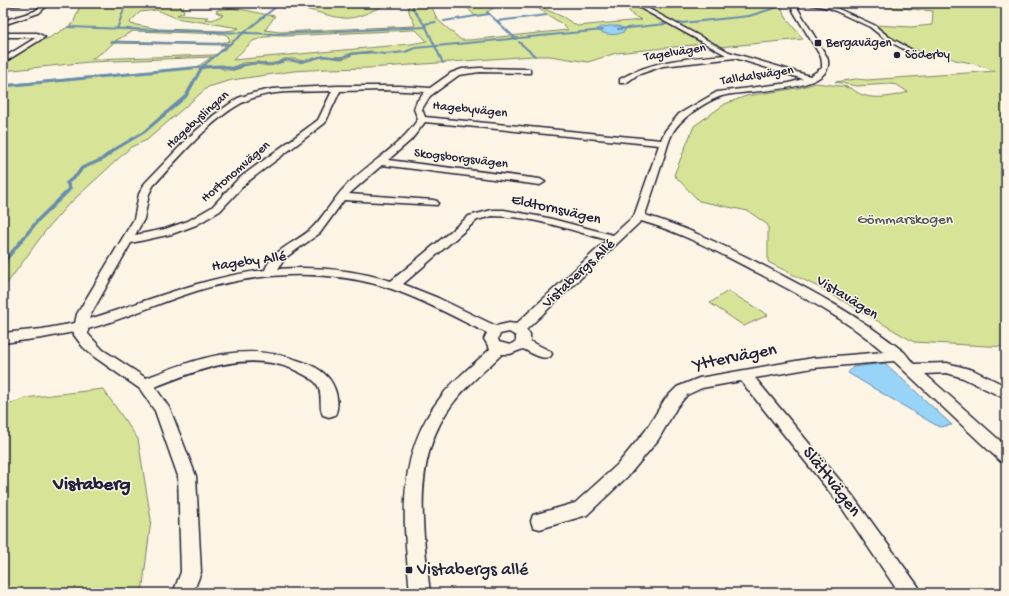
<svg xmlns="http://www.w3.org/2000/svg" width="1009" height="596" font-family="'Gochi Hand',sans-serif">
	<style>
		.green { fill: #d7e497; stroke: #7c8369; fill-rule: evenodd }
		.water { fill: #98d3f8; stroke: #698cac }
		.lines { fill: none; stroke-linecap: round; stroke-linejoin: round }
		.stream-far3 { stroke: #698cac; stroke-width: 2 }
		.stream-far2 { stroke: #698cac; stroke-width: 3 }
		.stream-far1 { stroke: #698cac; stroke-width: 3.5 }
		.stream { stroke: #698cac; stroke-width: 5 }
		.street-casing { stroke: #22223b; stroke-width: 3 }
		.street { fill: #fcf5e5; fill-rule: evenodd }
		.poi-dot { fill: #22223b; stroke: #fcf5e5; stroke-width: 1.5 }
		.labels { text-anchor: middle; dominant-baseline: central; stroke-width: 3; stroke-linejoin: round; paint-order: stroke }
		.far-poi-label { font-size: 13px; fill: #22223b; stroke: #fcf5e5; text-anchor: start }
		.far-street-label { font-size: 13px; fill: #22223b; stroke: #fcf5e5 }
		.street-label { font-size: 15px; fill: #22223b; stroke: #fcf5e5 }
		.park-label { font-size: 15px; fill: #4f5252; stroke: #fcf5e5 }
		.near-street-label { font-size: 18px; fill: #22223b; stroke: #fcf5e5 }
		.near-poi-label { font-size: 18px; fill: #22223b; stroke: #fcf5e5; text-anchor: start }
		.near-neighbourhood-label { font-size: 19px; font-weight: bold; fill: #22223b; stroke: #fcf5e5 }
	</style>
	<rect width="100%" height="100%" fill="#fcf5e5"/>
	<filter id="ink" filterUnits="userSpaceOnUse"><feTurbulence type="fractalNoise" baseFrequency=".025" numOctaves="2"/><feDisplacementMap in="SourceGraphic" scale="8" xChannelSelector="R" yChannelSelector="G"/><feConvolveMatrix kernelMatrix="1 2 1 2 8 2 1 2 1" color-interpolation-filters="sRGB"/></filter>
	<g filter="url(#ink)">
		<g class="green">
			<path d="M81 3H181L182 5 180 7 183 9 184 12 177 15 206 17H208L205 19 212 20 223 15 216 12 217 10C237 5 256 14 275 16L265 30 280 32 413 26 415 25 409 12 408 3H430L437 19 461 40H470L568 30 562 24 530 3H537L547 10 563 17 577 26 642 20 633 16 625 5 622 3H629L703 44 616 53 588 62 550 56H532L370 68 326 69 294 71 232 80 208 87 147 140 131 147 66 207 46 230 3 289V85L197 67 212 57 89 62 3 71V64L42 40 49 38 73 24ZM157 10 176 18 239 28 234 30 225 31 158 29 131 24 130 22 140 12ZM412 30H416L427 41 411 44 233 60 253 41 264 37ZM133 31 224 34 228 36 230 41 214 44 115 41ZM116 43 224 45H226L217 54 214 55 91 59 106 50 112 44ZM372 51 370 53 353 54 347 58 341 59 325 57H318L304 62H295L290 60 269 66 256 64H245L241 68 233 70H225L218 67 203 68 223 65 231 68 242 63 259 62 269 64 279 62 284 59H295L303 61 323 56 341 57 352 53Z"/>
			<path d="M245 3H390C377 8 358 20 343 18 323 16 304 5 283 8L287 5Z"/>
			<path d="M474 3H482L495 7 487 12 489 14 475 16 465 5Z"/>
			<path d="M638 3H783L781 5C784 19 795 28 803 39L719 47Z"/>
			<path d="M859 3H1006V347L914 342 824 290 768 262V225L748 211 699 201 674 175 694 126 725 104 746 96 798 88 816 83 848 87H846C855 89 856 93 863 95 876 100 896 96 908 92L897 85 891 84 857 86 835 82 856 79 867 80 996 71 972 63 955 60 945 55 930 54 907 47 896 42 874 25 911 27 932 25 933 11 857 4Z"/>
			<path d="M728 291 768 315 744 326 710 303Z"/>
			<path d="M103 389 138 439 151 520 142 593H3V407L25 398Z"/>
		</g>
		<g class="water">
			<path d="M609 26H619L626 30C619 37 604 35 597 30L598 28Z"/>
			<path d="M885 363 952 425 939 427 848 373 853 367Z"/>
		</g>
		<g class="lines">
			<g class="stream-far3">
				<path d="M413 3V9L426 27 443 63"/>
				<path d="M80 5 106 3"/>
				<path d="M487 12 516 39"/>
				<path d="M444 21 489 14"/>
				<path d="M497 21 547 15"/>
				<path d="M424 24 436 22"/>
				<path d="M673 24 749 16 785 5"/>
				<path d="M68 27 276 34 426 27"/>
				<path d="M117 29 126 3"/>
				<path d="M618 29 666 24"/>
				<path d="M111 42 230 44"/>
				<path d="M519 42 535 56"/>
				<path d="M203 66 278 5"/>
				<path d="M240 66 257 63 272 65 286 60 302 62 324 56 341 58 352 54 369 52 385 54 405 52 415 48 603 30"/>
			</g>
			<g class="stream-far2">
				<path d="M3 86 202 67 205 65"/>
				<path d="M112 151 144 132 186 96 202 67 220 66 233 69 243 65"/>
			</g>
			<path class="stream-far1" d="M4 262 39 219 68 191 70 188 67 183 77 175 82 168 101 160 114 150"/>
			<path class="stream" d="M3 264 5 261"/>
			<defs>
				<g id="street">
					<path d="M3 3H23L20 5 3 6Z"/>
					<path d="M44 3H50L39 13 3 25V21L35 11Z"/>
					<path d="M631 3H638L729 52 810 76 822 68V63L821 57 792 9 794 3H800L798 9 827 57C840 94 742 89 722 96 706 101 679 119 672 134 668 142 666 152 663 160 657 179 651 197 645 215 689 228 727 247 768 268 818 294 860 317 904 352 907 355 910 360 914 364L947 363 973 370 1006 386V399L963 378 947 373 925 374 1006 446V463L1000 461 894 361 813 368 755 378 852 495 918 586 921 593H899L840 505 741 381 702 388 687 395 677 407 658 440 629 475 587 515 540 529 533 527 531 521 533 515 575 503 617 465 646 430 665 399 677 387 699 378 813 358 884 352C846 319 802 296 758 273 720 253 683 233 641 221L526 330 530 334V341L550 351 552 354 550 357C541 360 532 353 523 349L510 354H502C485 371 465 386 451 406 411 461 423 530 430 593H410C404 524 394 457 440 398 454 379 473 365 490 349L484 339 487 333C460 320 433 305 405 294 345 270 276 270 214 286 171 297 131 317 88 329V334L103 350 146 378C198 358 245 341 300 361 312 365 323 370 330 380 337 390 340 405 335 415L329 417 323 415C318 406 324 393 316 383 309 376 299 372 290 368 244 351 198 370 155 387L170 409 196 476 201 572 193 593H173L181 572 178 476 155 411 140 389 93 356 83 347 74 335V332L42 338 3 343V333L42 329 75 323 77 314 134 219 139 194 145 183 189 137 214 115 238 98 253 93 272 89 337 86H400L430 88 451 73 462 69 480 68 527 69H530V73L480 72 459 75 430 96 422 109 425 117 661 140 665 131 679 114 717 92 789 83 803 79 735 58 663 66 637 75 626 83H620V79C653 60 689 58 726 55ZM384 90 425 92 417 101 414 109 418 119C399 148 368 163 345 187 332 200 324 217 310 230 295 243 273 249 265 270 204 277 148 301 89 319L91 314 131 243 172 234 196 225 220 211 246 183 325 123 340 91ZM332 91 318 120 238 179 212 207 188 221 165 229 135 235 144 219 149 194 153 186C179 158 219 108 256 97 279 90 307 92 332 91ZM425 122 659 145 634 216 613 235 548 218 504 210H492L469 216 391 281C354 270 317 266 278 269L285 258 320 233 344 200 437 205 438 203 437 201 433 200 349 194 382 165 540 185 545 182 540 179 388 160 411 140ZM492 216C531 216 570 230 607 240L516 324 509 323 496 326 438 298 403 284 477 220ZM509 332 516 336V341L510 345 499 342 498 339 500 334Z"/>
					<path d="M802 3H815L832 6 874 25 889 37 914 51 909 52 885 39 870 27 829 8Z"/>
					<path d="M3 33H37L45 37 3 63V58L37 37H3Z"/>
				</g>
			</defs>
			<use href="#street" class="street-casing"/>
			<use href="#street" class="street"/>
		</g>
	</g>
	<g class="poi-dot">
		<rect x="814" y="39" width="8" height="8" rx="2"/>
		<circle cx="897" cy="55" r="4"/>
		<rect x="405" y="566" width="8" height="8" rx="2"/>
	</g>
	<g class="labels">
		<g class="far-poi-label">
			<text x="826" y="43">Bergavägen</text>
			<text x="905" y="55">Söderby</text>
		</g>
		<g class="far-street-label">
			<text transform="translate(675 53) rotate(-9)">Tagelvägen</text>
			<text transform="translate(757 76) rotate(-9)">Talldalsvägen</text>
			<text transform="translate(470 110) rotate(6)">Hagebyvägen</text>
			<text transform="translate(198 120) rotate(-42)">Hagebyslingan</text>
			<text transform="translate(461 159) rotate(7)">Skogsborgsvägen</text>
			<text transform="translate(236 172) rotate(-41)">Hortonomvägen</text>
		</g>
		<g class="street-label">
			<text transform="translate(556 210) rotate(13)">Eldtornsvägen</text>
			<text transform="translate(249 262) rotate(-8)">Hageby Allé</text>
			<text transform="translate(579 274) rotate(-43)">Vistabergs Allé</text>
			<text transform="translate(847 298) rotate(32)">Vistavägen</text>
		</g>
		<g class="park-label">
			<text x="905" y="220">Gömmarskogen</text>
		</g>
		<g class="near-street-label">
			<text transform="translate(735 358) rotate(-11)">Yttervägen</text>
			<text transform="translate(831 482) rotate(52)">Slättvägen</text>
		</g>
		<g class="near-poi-label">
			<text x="417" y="570">Vistabergs allé</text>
		</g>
		<g class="near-neighbourhood-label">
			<text x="92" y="485">Vistaberg</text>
		</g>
	</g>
	<rect width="1009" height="596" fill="none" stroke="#fcf5e5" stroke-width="16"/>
	<rect x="8" y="8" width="993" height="580" fill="none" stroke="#22223b" stroke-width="1.5" filter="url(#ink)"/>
</svg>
